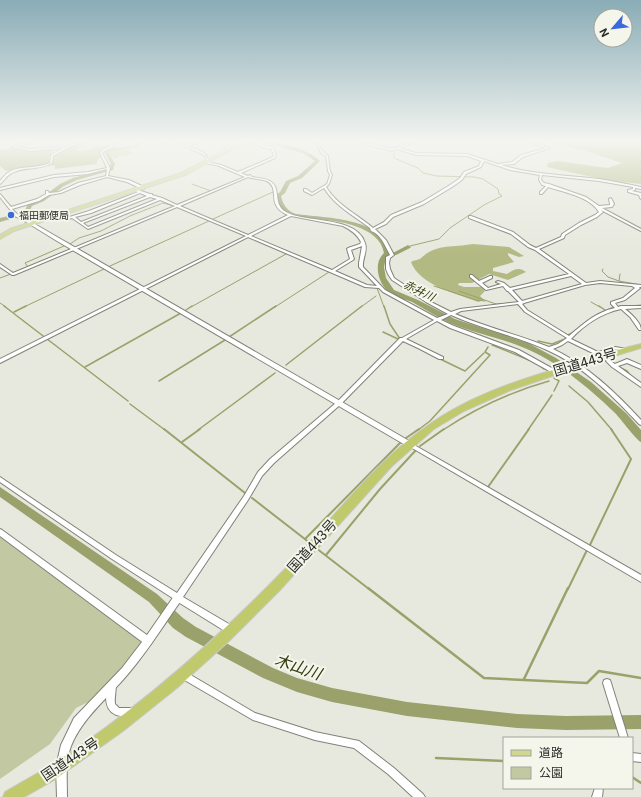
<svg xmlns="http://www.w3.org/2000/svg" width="641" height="797" font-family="Roboto,'Noto Sans JP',sans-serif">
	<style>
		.green { fill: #c2c8a1 }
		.forest { fill: #b2b982 }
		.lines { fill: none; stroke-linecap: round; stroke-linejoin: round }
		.stream-far3 { stroke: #9aa16b; stroke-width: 1 }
		.stream-far2 { stroke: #9aa16b; stroke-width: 1.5 }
		.stream-far1 { stroke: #9aa16b; stroke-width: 2 }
		.stream { stroke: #9aa16b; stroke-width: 2.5 }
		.river { fill: #9aa16b; fill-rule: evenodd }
		.minor-casing { stroke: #808278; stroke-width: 2 }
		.tertiary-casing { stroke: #808278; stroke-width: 2 }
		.primary-casing { stroke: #c8c8c7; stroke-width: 2 }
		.trunk-casing { stroke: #c8c8c7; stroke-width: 2 }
		.minor { fill: #fff; fill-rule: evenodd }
		.tertiary { fill: #fff; fill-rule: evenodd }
		.primary { fill: #d0d791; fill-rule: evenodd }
		.trunk { fill: #c0ca6c; fill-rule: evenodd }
		.poi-dot { fill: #3c6adb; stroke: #f4f6eb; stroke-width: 1.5 }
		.labels { text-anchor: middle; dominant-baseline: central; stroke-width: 4; stroke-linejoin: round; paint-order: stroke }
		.far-poi-label { font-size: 10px; fill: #2c2d29; stroke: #f4f6eb; text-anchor: start }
		.far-water-label { font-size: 11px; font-style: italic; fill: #35390e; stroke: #f4f6eb }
		.near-street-label { font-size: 14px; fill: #2c2d29; stroke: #f4f6eb }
		.near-water-label { font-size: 16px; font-style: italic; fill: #35390e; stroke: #f4f6eb }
	</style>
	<rect width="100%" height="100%" fill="#e7e9de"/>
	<g class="green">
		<path d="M132 149 129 150 133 154 122 156 120 155 116 159 109 156 105 151Z"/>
		<path d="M0 537 143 642 130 659 88 702 76 708 50 744 0 779Z"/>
	</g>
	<g class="forest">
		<path d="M538 141H641V184L606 180 547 167 548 163 557 161 608 168 622 163 583 150Z"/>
		<path d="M97 144 111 145 99 152 102 157 98 159 96 164 55 169V166L48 165 53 161 55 155C70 146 71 146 89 145L77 149V151L89 150Z"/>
		<path d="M11 148H55L50 155 49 163 42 166 6 171 0 166V150Z"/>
		<path d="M473 244 509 247 524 256 519 257 508 253V255L514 262 493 268V271L507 274C513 270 519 266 526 272L508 280 489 274 472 283H459L458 285 464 287H482L485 291 480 296 484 300 478 302C456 293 420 286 411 262 414 260 418 260 420 259 437 243 451 248 473 244Z"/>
	</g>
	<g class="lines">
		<g class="stream-far3">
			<path d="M394 151V158L418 168 423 173 437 176 474 177 483 179 498 189 499 194 502 196 484 205 450 228 439 239 410 246"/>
			<path d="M178 204 211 191 192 184"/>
			<path d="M213 219 273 192"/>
			<path d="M70 244 79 238 101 231 130 216 163 203 174 206"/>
			<path d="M110 266 209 221"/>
			<path d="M603 269 602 271 608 277 619 281"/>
			<path d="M16 272 28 267 25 263 64 246"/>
			<path d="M620 274 619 281 641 285"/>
			<path d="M0 278 11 274"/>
			<path d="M434 286 476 300 485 301"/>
			<path d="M377 288 384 307"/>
			<path d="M459 291 496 304 513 303"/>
			<path d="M591 302 600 307"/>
			<path d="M0 303 6 307"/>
			<path d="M24 307 104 269"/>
			<path d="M191 307 286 254"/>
			<path d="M275 307 329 272"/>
			<path d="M361 307 376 296"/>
			<path d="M617 307 641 305"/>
		</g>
		<g class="stream-far2">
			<path d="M4 306 128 401"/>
			<path d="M384 306 390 324 400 339"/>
			<path d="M599 306 605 310"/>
			<path d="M617 307 624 306"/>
			<path d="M186 310 192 306"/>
			<path d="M627 310 633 316"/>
			<path d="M14 312 26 306"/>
			<path d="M597 315 614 307"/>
			<path d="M383 332 398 339"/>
			<path d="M573 332 580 327"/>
			<path d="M568 335 572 333"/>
			<path d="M229 337 276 306"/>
			<path d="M538 341 552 344 565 339"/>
			<path d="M492 345 529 360"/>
			<path d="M438 358 465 371 484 353"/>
			<path d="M538 364 544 369"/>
			<path d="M286 365 362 306"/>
			<path d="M85 367 181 313"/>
			<path d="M619 367 627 371 630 375"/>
			<path d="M554 378 559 381 554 391"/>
			<path d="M159 381 225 340"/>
			<path d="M569 386 588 402 612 430"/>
			<path d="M130 404 165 430"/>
			<path d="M198 430 275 373"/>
			<path d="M418 430 430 421 490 355 485 352 488 347"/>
			<path d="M443 430C476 408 510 392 549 381"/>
			<path d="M528 430 552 395"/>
		</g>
		<g class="stream-far1">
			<path d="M164 429 245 493"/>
			<path d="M406 438 419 429"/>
			<path d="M182 442 200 429"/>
			<path d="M420 446 444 429"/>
			<path d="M488 487 529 429"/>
			<path d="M252 498 310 543"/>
			<path d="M305 539 400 443"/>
			<path d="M589 547 631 459 611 429"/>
			<path d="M316 548 369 589"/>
			<path d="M326 555 380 489 416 450"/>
			<path d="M568 589 587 550"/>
		</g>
		<g class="stream">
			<path d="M368 588 484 678 587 683 599 671 641 678"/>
			<path d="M524 679 568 588"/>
			<path d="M436 758 504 761"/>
			<path d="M632 777 641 783"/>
		</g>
		<g class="river">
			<path d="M129 141 140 143V146L108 152 115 164 113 170 77 180 64 186 44 201 32 206 28 214 0 222V218L24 212 28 204 40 199 60 184 73 178 109 168 111 164 103 150 136 145Z"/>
			<path d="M258 141C277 141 307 148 320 161L302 178 290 183 285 193 281 196C283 205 287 211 296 214 323 218 386 217 390 254L386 258 384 267 386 278 394 290 418 300 455 319 528 343 556 358 591 382 627 414 641 430V442C636 440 621 419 615 413 588 387 557 361 522 347 498 337 473 333 450 323 437 317 425 309 412 302 405 299 397 298 390 293 379 285 372 264 384 253 380 226 336 220 314 219 305 218 295 219 286 214 280 210 277 203 275 196L280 192 286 181 298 176 315 161 303 153Z"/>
			<path d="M408 245 411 247 410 248 396 255 391 254Z"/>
			<path d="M0 487 157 594 183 618 196 627 273 668 297 678 332 688 407 702 517 714 566 716 641 715V729L566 730 517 728 407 716 332 702 297 692 263 678 186 637 173 628 149 602 0 497Z"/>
		</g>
		<defs>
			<g id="minor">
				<path d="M30 141H34L16 147 31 149 65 147 75 143 81 141H87L77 144 69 147 53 156 52 163C39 171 24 166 12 173 7 175 4 181 0 184V181C3 178 5 174 9 172 20 165 37 169 50 163L51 155 63 148 31 151 12 147Z"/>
				<path d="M119 141H121C116 147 108 148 102 153L110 168 108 176 129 180 144 187V189H142L127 182 107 177 80 185 61 193 49 195 39 201 12 209 17 214 33 223V225H32L15 216 0 197V194L11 207 37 199 46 194V191H48L49 193 59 192 78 183 106 176 107 169 88 174 54 177 0 190V188L54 175 88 172 107 168 100 153C105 147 113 146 119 141Z"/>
				<path d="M157 141H170L164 143Z"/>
				<path d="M173 141H176L186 145 198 141H201L188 146C197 150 208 151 208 162L221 165 238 172 273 157 274 154 271 149 261 147 257 144V142H259L263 145 273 147 276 154 275 158 241 173 248 176 250 175 252 177C258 178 265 178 270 181 282 188 272 204 286 212 306 223 357 216 365 243 368 251 362 259 363 267L385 290 437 318 448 314 426 302 392 280 388 274 386 269V257L390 255C385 246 381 234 371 231L370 228C354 216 334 205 324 188L312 195 304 191V189H306L312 193 327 184 330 175 328 171 326 156 321 153 317 144 310 141C320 141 318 145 323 151 324 153 326 154 328 156L330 171 332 175 329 184 326 187C337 205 358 215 373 228L384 222 391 215 422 202 450 185 460 178 464 172 479 166 481 161 467 156 416 155 397 149 392 151 353 141H357L392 149 414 141H418L399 148 416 153 467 154 498 164 512 162 521 155 546 148 525 141H529L550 148 523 157 514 164 501 165C533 175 566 175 599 179 613 181 627 184 641 187V189L635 188V190L632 191 641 193V199L640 198 639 195 628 192V190L633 189V187L599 181 542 175 541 180 544 183 549 184 586 197 599 206 610 205V204L609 199 611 198 614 204 612 207 602 208 641 229V231L601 210 603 212 597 217 581 225 565 235 564 238 539 249 586 283 600 281 641 285V287H639L640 288 639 289 625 300 615 303 618 307 621 306H641V308L625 309C631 314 641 322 641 330H639L630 317 621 309C602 313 584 325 571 339L598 352 615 347 627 349V351H625L615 349 601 355V356H599L568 341 562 345 553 349C588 366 615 392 641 420V425L639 424C612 395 583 366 547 350 516 336 482 329 451 315L441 320 454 326 519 350 557 371V372L555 374 553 373 515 352 450 328 437 321 406 339 443 357V359H439L420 349 403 341 402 342 341 404 274 463 262 476 248 500 183 597 234 627 235 630 234 633 231 634 228 633 178 602 175 601 174 599 112 559 0 482V477L116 555 177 593 244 496 258 472 270 459 337 402 400 338H402L434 320 383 292 379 288 365 287 248 237 0 363V359L246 236 177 207 14 275H12L0 267V264L13 273 175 206 160 200 88 229 72 218 65 220 58 216V214H60L66 218 89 211 138 192 134 190 135 189 150 194H152V195L162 198 177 205 245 177 219 166 206 163V157L204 155ZM484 161 510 170 540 175 539 180 542 185 546 186 540 192V194H542L548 187C564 192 590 197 599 212L595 215 579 223 562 234 561 237 536 248 530 245 513 232 471 216H469V218L511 234 528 247 535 250 569 274 510 288 504 283 498 281 496 282 501 284 488 288 482 283 492 278V276H490L479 281 472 275H470V277L486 290 503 286 507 291H508L519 302 460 309 451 312 429 301 394 278 390 269 389 263 390 258 394 255 386 240 375 229 386 224 393 217 424 204 452 187 462 180 466 174 481 167ZM248 177C254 179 262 179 267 181 277 186 272 198 276 205 278 210 283 213 288 215L248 235 180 206ZM140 193 147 196 81 222 75 217 91 213ZM150 197 157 199 88 227 83 223ZM291 216 343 226C351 230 357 234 361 242L360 244 348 248 347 249 350 259 332 270 251 236ZM362 246 359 263V267L377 286 367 285 335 271 353 260 354 259 351 250ZM571 276 582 284 522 301 512 290ZM600 283 632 286 635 288 623 298 611 302V304L615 308C596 312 583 324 569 336L527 310 522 304 524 303 585 285ZM518 304 525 312 567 338 558 344 549 347C518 335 486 327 455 314L461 311Z"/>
				<path d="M218 141H221L230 149 228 150Z"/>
				<path d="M608 359 615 364 627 359 641 365V369L627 363 618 366 641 383V387L612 367 606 361Z"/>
				<path d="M409 442 641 575V582L407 445 406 444 407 443Z"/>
				<path d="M0 529 2 530 151 638 152 641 151 644 148 645 145 644 0 536Z"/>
				<path d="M184 671 255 713 315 732 359 741 394 768 423 794 425 797H413L388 774 354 748 315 740 253 720 181 678 180 675 181 672Z"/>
				<path d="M607 679 610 680 611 683 628 738H620L603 683 604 680Z"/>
				<path d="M112 682 115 683C117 689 114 697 115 704L119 708H131L134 709 135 712 134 715C130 717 126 717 121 716 104 714 104 696 109 683Z"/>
				<path d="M632 753 641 754V762L632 761Z"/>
				<path d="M595 788H603L602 797H592Z"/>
			</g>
			<g id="tertiary">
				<path d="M31 223H33L411 442 412 444 411 446H407L57 241 31 225Z"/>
				<path d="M177 595 180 596 181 599 180 602C163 626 147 652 128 674 109 697 83 717 71 746 65 762 67 780 67 797H57L56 767 61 745 74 718 122 668 145 638 174 596Z"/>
			</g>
			<path id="primary" d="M258 141H265L233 149 185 175 14 231 0 239V235L10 229 181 173 231 147Z"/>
			<path id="trunk" d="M641 344V348L591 363 511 390 464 411 434 429 392 466 280 590 230 640 178 687 123 731 54 780 24 797H3L5 792C20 783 35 775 50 766 136 711 213 643 284 570 332 521 373 462 430 424 467 398 510 383 553 370 582 361 611 351 641 344Z"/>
		</defs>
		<use href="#minor" class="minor-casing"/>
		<use href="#tertiary" class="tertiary-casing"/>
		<use href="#primary" class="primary-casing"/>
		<use href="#trunk" class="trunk-casing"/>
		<use href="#minor" class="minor"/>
		<use href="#tertiary" class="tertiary"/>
		<use href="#primary" class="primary"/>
		<use href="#trunk" class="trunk"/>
	</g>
	<linearGradient id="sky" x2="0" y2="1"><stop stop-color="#89acb6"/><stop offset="0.56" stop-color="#f4f5f0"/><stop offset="1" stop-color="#f4f5f0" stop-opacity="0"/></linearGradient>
	<rect width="641" height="253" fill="url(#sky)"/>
	<circle class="poi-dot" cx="11" cy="215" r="4"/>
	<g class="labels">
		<g class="far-poi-label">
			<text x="19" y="215">福田郵便局</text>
		</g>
		<g class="far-water-label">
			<text transform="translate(419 291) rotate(26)">赤井川</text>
		</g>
		<g class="near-street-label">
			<text transform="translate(585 362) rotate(-17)">国道443号</text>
			<text transform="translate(312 546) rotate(-48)">国道443号</text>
			<text transform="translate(70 759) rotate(-34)">国道443号</text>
		</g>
		<g class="near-water-label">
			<text transform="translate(298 667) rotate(19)">木山川</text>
		</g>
	</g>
	<rect x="503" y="737" width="130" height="52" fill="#f4f6eb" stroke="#a4a69d"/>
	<rect x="511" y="750" width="20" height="6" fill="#d0d791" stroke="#a4a69d"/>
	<text x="539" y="757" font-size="12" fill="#2c2d29">道路</text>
	<rect x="511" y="767" width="20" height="12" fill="#c2c8a1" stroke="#a4a69d"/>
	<text x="539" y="777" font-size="12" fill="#2c2d29">公園</text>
	<g transform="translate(613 28) rotate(242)"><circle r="19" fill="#f4f6eb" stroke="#a4a69d"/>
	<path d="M0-3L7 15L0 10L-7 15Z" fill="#3c6adb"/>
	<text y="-6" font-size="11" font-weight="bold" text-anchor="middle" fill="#2c2d29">N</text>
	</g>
</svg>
